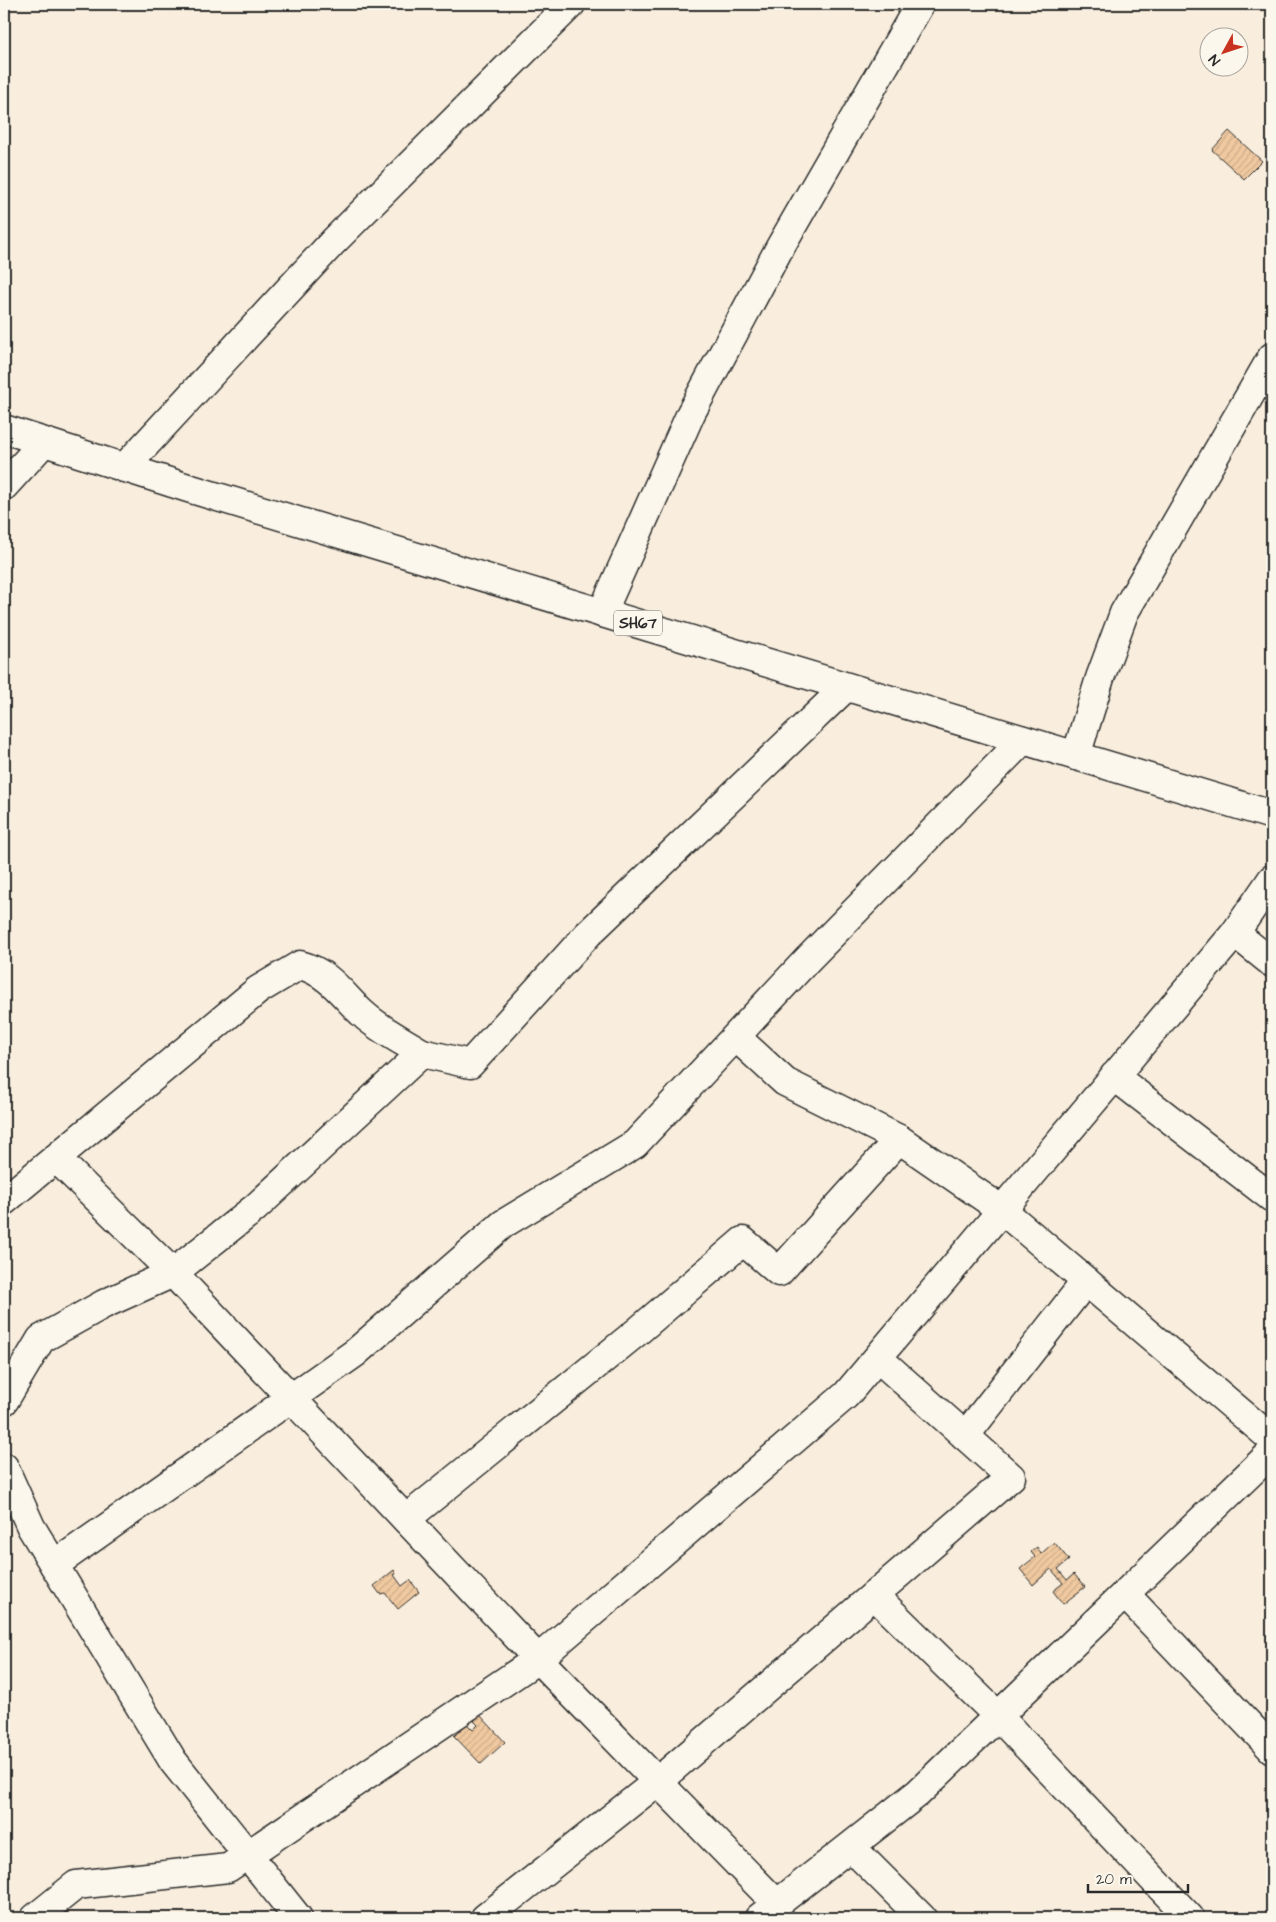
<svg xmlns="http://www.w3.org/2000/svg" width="1276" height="1922" font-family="'Architects Daughter',sans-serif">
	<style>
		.building { fill: url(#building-hatch); stroke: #2b2b2b }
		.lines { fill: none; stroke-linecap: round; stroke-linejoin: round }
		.minor-casing { stroke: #2b2b2b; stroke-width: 31 }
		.primary-casing { stroke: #2b2b2b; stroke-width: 31 }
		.minor { stroke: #fbf7ec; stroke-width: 28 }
		.primary { stroke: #fbf7ec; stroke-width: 28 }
		.labels { text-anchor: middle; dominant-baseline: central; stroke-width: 4; stroke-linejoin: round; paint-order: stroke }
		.shield { fill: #fbf7ec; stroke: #696865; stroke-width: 1 }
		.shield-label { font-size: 15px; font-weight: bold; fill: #2b2b2b }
	</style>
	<defs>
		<pattern id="building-hatch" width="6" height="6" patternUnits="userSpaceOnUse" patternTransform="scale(1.25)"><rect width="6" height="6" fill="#f0c9a0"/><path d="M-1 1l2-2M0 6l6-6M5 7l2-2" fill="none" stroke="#cead8a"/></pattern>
	</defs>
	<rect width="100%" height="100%" fill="#f9eedd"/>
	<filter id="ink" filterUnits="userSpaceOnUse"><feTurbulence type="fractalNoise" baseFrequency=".02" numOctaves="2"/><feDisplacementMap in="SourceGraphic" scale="10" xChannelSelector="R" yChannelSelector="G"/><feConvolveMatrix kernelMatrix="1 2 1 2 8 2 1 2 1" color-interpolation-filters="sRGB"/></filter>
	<g filter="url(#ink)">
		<g class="building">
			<path d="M1229 131 1262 161 1244 179 1212 150Z"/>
			<path d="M1054 1542 1069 1560 1058 1569 1067 1580 1074 1574 1085 1587 1063 1604 1053 1591 1063 1583 1051 1569 1033 1585 1020 1569 1035 1557 1031 1552 1037 1547 1041 1554Z"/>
			<path d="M394 1570 396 1574 394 1575 402 1586 410 1580 419 1592 398 1609 385 1593 380 1594 374 1586Z"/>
			<path d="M480 1715 505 1742 481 1764 454 1736 467 1724 473 1730 478 1725 474 1721Z"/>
		</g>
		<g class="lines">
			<defs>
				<g id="minor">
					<path d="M124 468 333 242 571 4"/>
					<path d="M4 486 44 442"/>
					<path d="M602 613 691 413 779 249 920 4"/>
					<path d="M1076 756 1100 678 1124 613 1272 357"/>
					<path d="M1235 933 1272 963"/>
					<path d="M736 1037 785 1082 899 1139"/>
					<path d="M1114 1076 1272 1198"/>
					<path d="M57 1159 173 1273 538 1659 777 1904"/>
					<path d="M4 1201 258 990 300 965C330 973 342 995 363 1014 379 1029 403 1041 422 1053"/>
					<path d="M4 1401 41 1339 104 1304 173 1273 255 1208 422 1053 470 1064 588 934 846 687"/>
					<path d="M965 1436 1086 1281"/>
					<path d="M4 1467 31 1527 173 1761 298 1918"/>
					<path d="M406 1519 638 1331 743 1241 779 1272 899 1139 1002 1210 1272 1439"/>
					<path d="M54 1565 355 1353 503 1224 635 1144 808 959 1023 740"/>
					<path d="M1125 1594 1272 1749"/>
					<path d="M874 1595 998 1716 1190 1918"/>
					<path d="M851 1847 922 1918"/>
					<path d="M35 1918 76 1885 228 1868 538 1659 846 1395 1235 933 1272 879"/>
					<path d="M485 1918 657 1782 1011 1477 878 1358"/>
					<path d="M759 1918 918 1793 1272 1452"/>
				</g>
				<path id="primary" d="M4 429 188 488 1272 815"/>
			</defs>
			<use href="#minor" class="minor-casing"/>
			<use href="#primary" class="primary-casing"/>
			<use href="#minor" class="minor"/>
			<use href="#primary" class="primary"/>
		</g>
	</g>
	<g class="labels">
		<rect class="shield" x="614" y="610.5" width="48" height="25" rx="4"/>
		<g class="shield-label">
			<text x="638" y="623">SH67</text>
		</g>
	</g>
	<rect width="1276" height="1922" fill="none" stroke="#fbf7ec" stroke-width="20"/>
	<rect x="10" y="10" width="1256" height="1902" fill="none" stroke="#2b2b2b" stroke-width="2" filter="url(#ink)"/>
	<g transform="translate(1224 52) rotate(230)"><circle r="24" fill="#fbf7ec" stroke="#a8a59f"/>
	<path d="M0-4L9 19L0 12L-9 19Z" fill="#c8321e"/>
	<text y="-8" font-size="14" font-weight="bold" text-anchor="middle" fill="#2b2b2b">N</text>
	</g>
	<path d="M1088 1884v8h100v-8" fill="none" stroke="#2b2b2b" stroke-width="2.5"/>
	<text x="1096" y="1884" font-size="15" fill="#2b2b2b" stroke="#fbf7ec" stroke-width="4" paint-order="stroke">20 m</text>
</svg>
